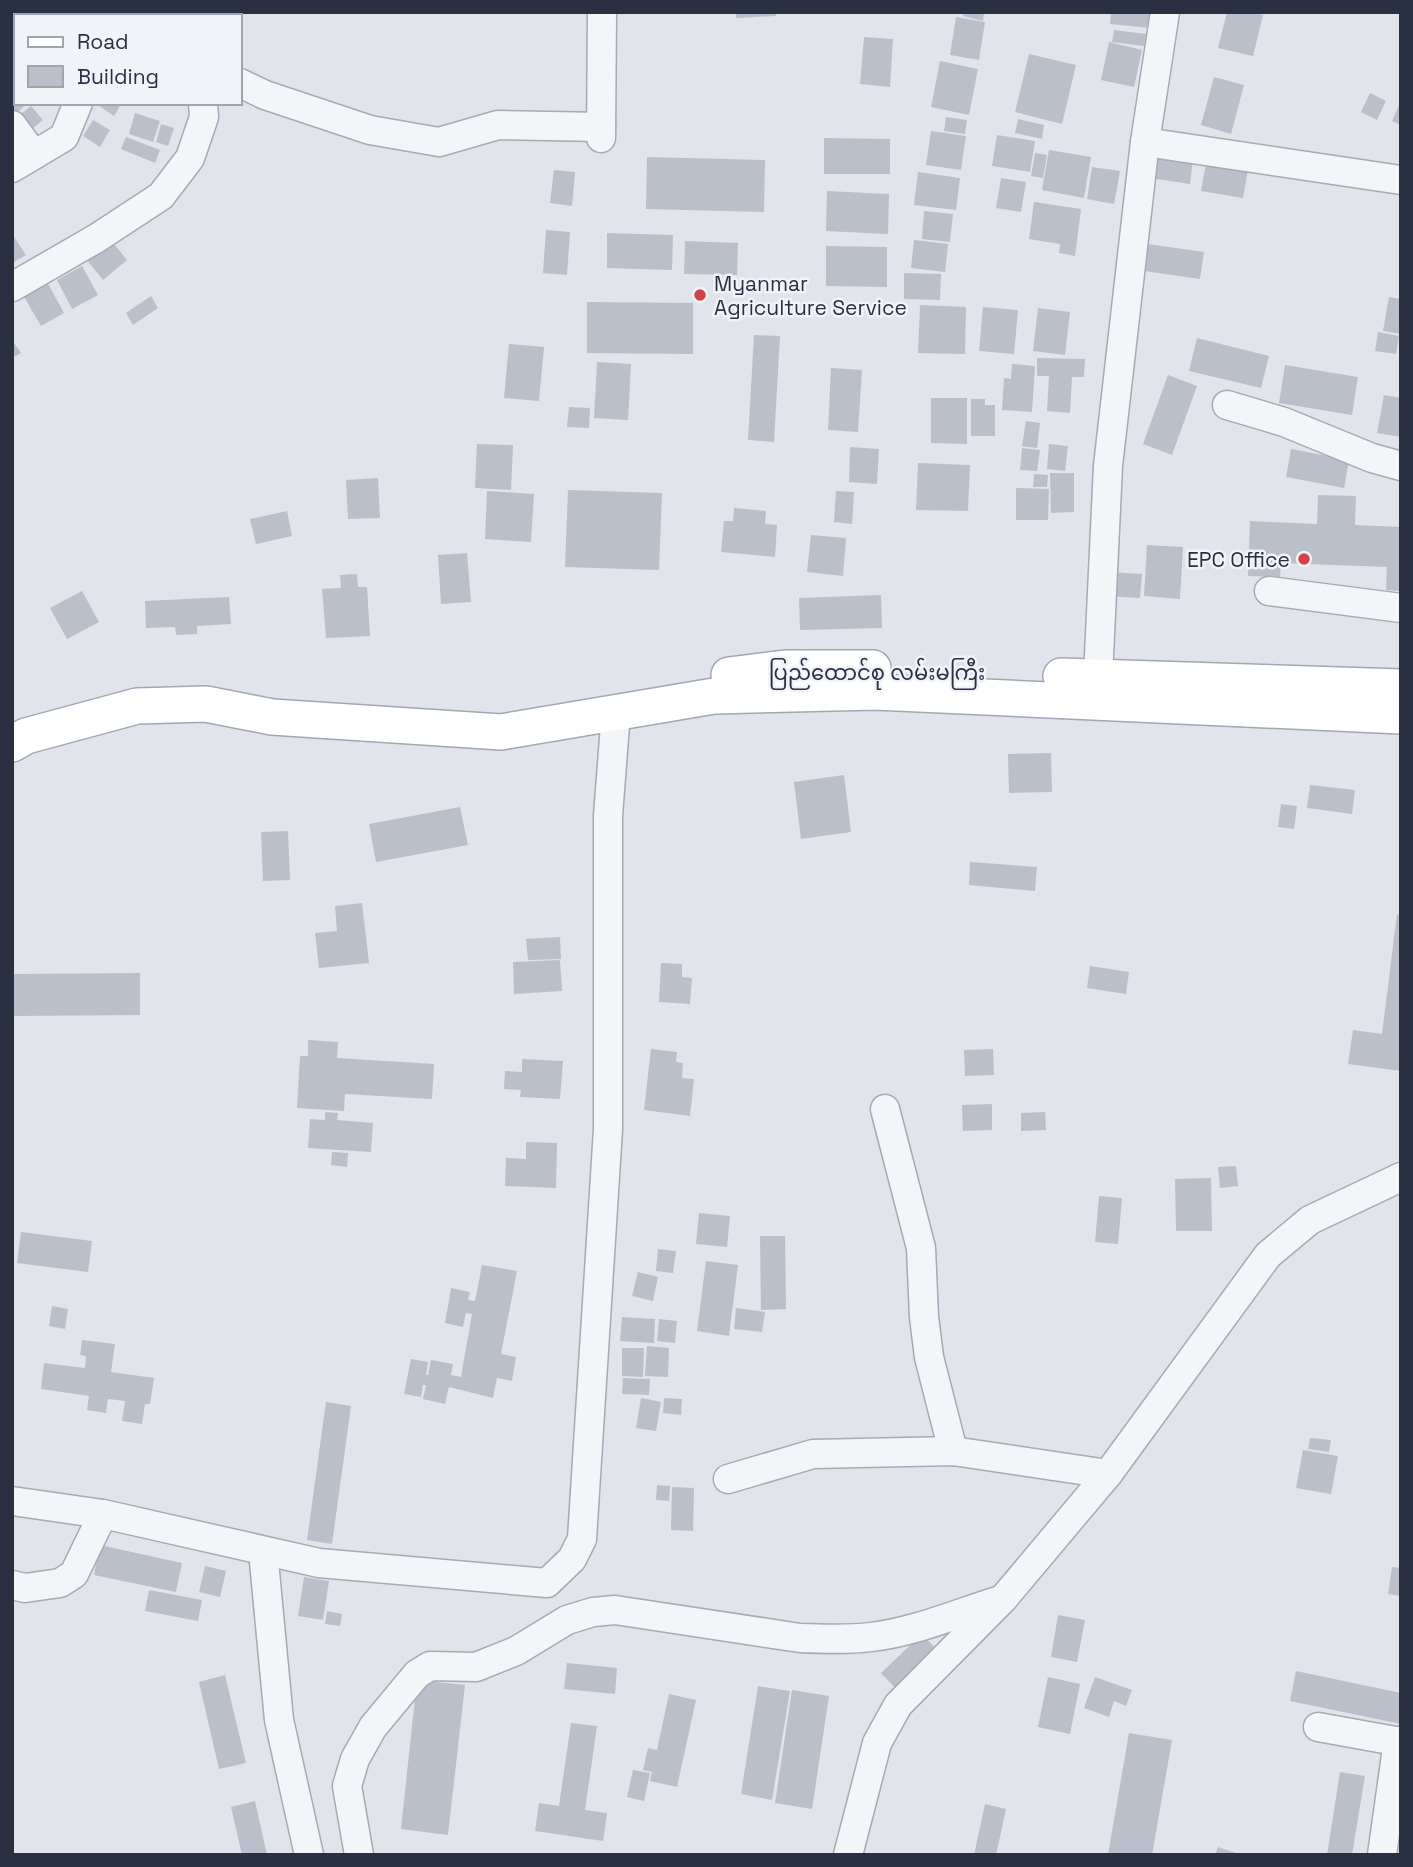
<svg xmlns="http://www.w3.org/2000/svg" width="1413" height="1867" font-family="'Space Grotesk','Noto Sans Myanmar',sans-serif">
	<style>
		.building { fill: #bbbfca }
		.lines { fill: none; stroke-linecap: round; stroke-linejoin: round }
		.minor-casing { stroke: #a6aab5; stroke-width: 31 }
		.major-casing { stroke: #a0a7b7; stroke-width: 38 }
		.minor { stroke: #f4f5f8; stroke-width: 28 }
		.major { stroke: #fff; stroke-width: 35 }
		.poi-dot { fill: #d3424b; stroke: #f1f3f8; stroke-width: 2.5 }
		.labels { text-anchor: middle; dominant-baseline: central; stroke-width: 5; stroke-linejoin: round; paint-order: stroke }
		.poi-label { font-size: 21px; fill: #293043; stroke: #f1f3f8; text-anchor: start }
		.street-label { font-size: 21px; fill: #293043; stroke: #f1f3f8 }
	</style>
	<rect width="100%" height="100%" fill="#e1e4ea"/>
	<g class="building">
		<path d="M12 12H23L28 16H16V39L12 37Z"/>
		<path d="M736 12H775L776 16 736 18Z"/>
		<path d="M964 12H984L983 21 963 16Z"/>
		<path d="M1111 12H1152L1150 28 1110 24Z"/>
		<path d="M1227 12H1252L1263 15 1253 56 1218 48Z"/>
		<path d="M956 17 985 22 979 60 950 55Z"/>
		<path d="M1114 30 1146 34 1144 46 1112 42Z"/>
		<path d="M864 37 893 39 890 87 860 84Z"/>
		<path d="M1109 42 1142 50 1134 87 1101 80Z"/>
		<path d="M1029 54 1076 65 1062 124 1015 112Z"/>
		<path d="M940 61 978 69 969 115 931 107Z"/>
		<path d="M1214 77 1244 85 1231 134 1201 125Z"/>
		<path d="M1370 93 1386 101 1377 120 1361 112Z"/>
		<path d="M16 98V103L25 105 16 114 12 109V101Z"/>
		<path d="M95 103H122L114 116Z"/>
		<path d="M1399 105 1401 106V125L1392 121Z"/>
		<path d="M31 106 43 120 28 132 16 118Z"/>
		<path d="M135 113 160 121 153 142 129 134Z"/>
		<path d="M946 117 967 120 965 134 944 131Z"/>
		<path d="M1018 119 1044 125 1042 139 1015 133Z"/>
		<path d="M93 120 110 130 100 147 83 136Z"/>
		<path d="M161 124 174 128 168 146 156 142Z"/>
		<path d="M931 131 966 136 961 170 926 165Z"/>
		<path d="M997 135 1035 141 1030 172 992 166Z"/>
		<path d="M126 137 160 150 155 163 121 149Z"/>
		<path d="M824 138 890 139V174H824Z"/>
		<path d="M1049 150 1091 157 1084 198 1042 190Z"/>
		<path d="M1035 153 1047 155 1043 178 1031 176Z"/>
		<path d="M1154 153 1193 159 1190 184 1150 178Z"/>
		<path d="M647 157 765 160 764 212 646 209Z"/>
		<path d="M1206 163 1248 170 1243 198 1201 191Z"/>
		<path d="M1092 167 1120 171 1114 204 1087 199Z"/>
		<path d="M554 170 575 172 572 206 550 203Z"/>
		<path d="M918 172 960 178 956 210 914 205Z"/>
		<path d="M1001 178 1026 182 1021 212 996 208Z"/>
		<path d="M827 191 889 194 888 234 826 231Z"/>
		<path d="M1034 202 1081 209 1075 256 1059 253 1060 244 1029 239Z"/>
		<path d="M924 211 953 214 950 242 922 239Z"/>
		<path d="M546 230 570 232 567 275 543 273Z"/>
		<path d="M607 233 673 235 672 270 607 268Z"/>
		<path d="M12 234 26 255 12 263Z"/>
		<path d="M110 239 127 260 103 280 86 259Z"/>
		<path d="M914 240 948 244 945 272 911 268Z"/>
		<path d="M685 241 738 243 737 275 684 274Z"/>
		<path d="M1148 244 1204 252 1200 279 1144 271Z"/>
		<path d="M826 246 887 247V287L826 286Z"/>
		<path d="M82 266 98 295 72 309 57 280Z"/>
		<path d="M904 273 941 274 940 300 904 299Z"/>
		<path d="M47 282 64 313 41 326 23 295Z"/>
		<path d="M151 296 158 308 133 325 126 313Z"/>
		<path d="M1389 297 1401 299V334L1383 331Z"/>
		<path d="M587 302 693 303V354L587 353Z"/>
		<path d="M920 305 966 307 965 354 918 353Z"/>
		<path d="M983 307 1018 310 1014 354 979 351Z"/>
		<path d="M1038 308 1070 312 1065 355 1033 351Z"/>
		<path d="M1378 332 1399 336 1396 354 1375 351Z"/>
		<path d="M754 335 780 336 774 442 748 440Z"/>
		<path d="M1197 338 1269 356 1261 388 1189 371Z"/>
		<path d="M12 340 21 353 12 358Z"/>
		<path d="M509 344 544 347 539 401 504 398Z"/>
		<path d="M1037 358 1085 359 1084 377H1072L1070 413 1047 411 1049 376H1037Z"/>
		<path d="M597 362 631 364 628 420 594 418Z"/>
		<path d="M1012 364 1035 366 1032 412 1002 410 1004 378 1011 379Z"/>
		<path d="M1285 365 1358 377 1352 415 1279 403Z"/>
		<path d="M831 368 862 370 858 432 828 430Z"/>
		<path d="M1168 375 1197 386 1172 455 1143 444Z"/>
		<path d="M1384 395 1401 398V437L1377 433Z"/>
		<path d="M931 398H967V444L931 443Z"/>
		<path d="M971 399H985V405H995V436H971Z"/>
		<path d="M569 407 590 408 589 428 567 427Z"/>
		<path d="M1026 421 1040 423 1037 448 1022 446Z"/>
		<path d="M477 444 513 445 511 490 475 488Z"/>
		<path d="M1049 444 1068 446 1065 471 1047 469Z"/>
		<path d="M850 447 879 449 877 484 849 482Z"/>
		<path d="M1022 448 1040 450 1037 471 1020 470Z"/>
		<path d="M1291 449 1349 460 1344 488 1286 477Z"/>
		<path d="M918 463 970 465 968 511 916 510Z"/>
		<path d="M1050 473H1074V512L1051 513Z"/>
		<path d="M1034 474 1048 475 1047 487H1033Z"/>
		<path d="M378 478 380 518 348 519 346 480Z"/>
		<path d="M1016 488 1049 489 1048 520H1016Z"/>
		<path d="M568 490 662 493 659 570 565 567Z"/>
		<path d="M487 491 534 494 531 542 485 539Z"/>
		<path d="M836 491 854 492 852 524 834 522Z"/>
		<path d="M1318 495 1356 496 1355 525 1401 527V591L1386 590 1387 567 1281 563 1280 577 1248 576 1250 521 1317 524Z"/>
		<path d="M734 508 766 511 765 524 777 525 775 557 721 552 724 521H733Z"/>
		<path d="M287 511 292 536 256 544 250 519Z"/>
		<path d="M811 535 846 538 843 576 807 572Z"/>
		<path d="M1147 545 1183 547 1180 599 1144 596Z"/>
		<path d="M467 553 471 602 441 604 438 555Z"/>
		<path d="M1108 572 1142 574 1140 598 1107 596Z"/>
		<path d="M357 574 358 587H367L370 636 326 638 322 589 341 588 340 575Z"/>
		<path d="M82 591 99 622 67 639 50 608Z"/>
		<path d="M881 595 882 628 800 630 799 598Z"/>
		<path d="M229 597 231 624 197 626V634L176 635 175 627 146 628 145 601Z"/>
		<path d="M1051 753 1052 792 1009 793 1008 754Z"/>
		<path d="M844 775 851 832 801 839 794 782Z"/>
		<path d="M1310 785 1355 790 1352 814 1307 808Z"/>
		<path d="M1281 804 1297 806 1294 829 1278 827Z"/>
		<path d="M460 807 468 845 376 862 369 824Z"/>
		<path d="M288 831 290 880 263 881 261 832Z"/>
		<path d="M970 862 1037 867 1035 891 969 885Z"/>
		<path d="M362 903 369 963 319 968 315 933 337 931 335 906Z"/>
		<path d="M1397 914 1401 915V1071L1348 1064 1353 1030 1382 1034Z"/>
		<path d="M560 937 561 959 528 960 526 939Z"/>
		<path d="M560 960 562 991 514 994 513 962Z"/>
		<path d="M661 963 682 964V977L692 978 690 1004 659 1002Z"/>
		<path d="M1090 966 1129 972 1126 994 1087 988Z"/>
		<path d="M140 973V1015L12 1016V974Z"/>
		<path d="M308 1040 338 1042 337 1058 434 1064 432 1099 345 1094 344 1111 297 1108 300 1056H308Z"/>
		<path d="M651 1049 677 1052 676 1062 683 1063 682 1078 694 1079 690 1116 644 1110Z"/>
		<path d="M993 1049 994 1075 965 1076 964 1050Z"/>
		<path d="M522 1059 563 1061 560 1099 520 1097 521 1090 504 1089 505 1071 522 1072Z"/>
		<path d="M992 1104V1130L963 1131 962 1105Z"/>
		<path d="M325 1112 338 1113 337 1120 373 1123 371 1152 308 1148 310 1119 325 1120Z"/>
		<path d="M1045 1112 1046 1130 1021 1131V1113Z"/>
		<path d="M526 1142 557 1143 556 1188 505 1186 506 1158 526 1159Z"/>
		<path d="M332 1152 348 1153 347 1167 331 1165Z"/>
		<path d="M1236 1166 1238 1186 1220 1188 1218 1167Z"/>
		<path d="M1211 1178 1212 1231H1176L1175 1179Z"/>
		<path d="M1099 1196 1122 1198 1118 1244 1095 1242Z"/>
		<path d="M699 1213 730 1216 727 1247 696 1244Z"/>
		<path d="M21 1232 92 1241 88 1272 17 1263Z"/>
		<path d="M760 1236H785L786 1309 761 1310Z"/>
		<path d="M658 1249 676 1251 673 1273 656 1271Z"/>
		<path d="M706 1261 738 1265 729 1336 697 1331Z"/>
		<path d="M482 1265 517 1271 501 1354 516 1357 512 1381 497 1378 493 1398 449 1387 445 1404 423 1399 426 1385H423L421 1397 404 1394 411 1359 428 1362 426 1375H428L431 1360 453 1364 451 1375 461 1377 472 1314 466 1313 463 1327 445 1323 451 1288 470 1292 468 1300 475 1301Z"/>
		<path d="M638 1272 658 1277 653 1301 632 1296Z"/>
		<path d="M52 1306 68 1309 65 1329 49 1326Z"/>
		<path d="M736 1308 765 1312 762 1332 734 1329Z"/>
		<path d="M622 1317 655 1319 654 1343 620 1341Z"/>
		<path d="M659 1319 677 1321 675 1343 657 1341Z"/>
		<path d="M82 1340 115 1344 111 1372 154 1378 150 1404H145L142 1424 122 1421 125 1401 108 1399 106 1413 87 1410 89 1396 41 1389 44 1363 85 1368 86 1356 80 1355Z"/>
		<path d="M647 1346 669 1348 668 1377 645 1376Z"/>
		<path d="M622 1348H644L643 1377 622 1376Z"/>
		<path d="M623 1378 650 1379 649 1395 622 1394Z"/>
		<path d="M641 1398 661 1402 656 1431 636 1428Z"/>
		<path d="M664 1398 682 1399 681 1415 663 1413Z"/>
		<path d="M326 1402 351 1406 332 1544 307 1540Z"/>
		<path d="M1310 1438 1331 1440 1329 1452 1308 1449Z"/>
		<path d="M1303 1450 1338 1456 1331 1494 1296 1488Z"/>
		<path d="M657 1485 670 1486 669 1501 656 1500Z"/>
		<path d="M672 1487 694 1488 693 1531 671 1530Z"/>
		<path d="M100 1545 182 1563 176 1592 94 1575Z"/>
		<path d="M205 1566 226 1571 220 1597 199 1592Z"/>
		<path d="M1392 1567 1401 1568V1596L1388 1594Z"/>
		<path d="M304 1577 329 1581 323 1620 298 1616Z"/>
		<path d="M149 1590 202 1600 198 1621 145 1611Z"/>
		<path d="M327 1611 342 1614 340 1626 325 1624Z"/>
		<path d="M1058 1615 1085 1620 1077 1662 1051 1657Z"/>
		<path d="M922 1634 941 1654 900 1693 881 1673Z"/>
		<path d="M567 1663 617 1668 615 1694 564 1689Z"/>
		<path d="M1296 1671 1401 1693V1724L1290 1701Z"/>
		<path d="M225 1675 246 1763 219 1769 199 1682Z"/>
		<path d="M1048 1677 1080 1684 1070 1734 1038 1727Z"/>
		<path d="M1095 1677 1132 1690 1126 1706 1114 1701 1109 1717 1084 1708Z"/>
		<path d="M417 1680 465 1685 448 1835 401 1829Z"/>
		<path d="M758 1686 790 1691 772 1800 741 1794Z"/>
		<path d="M792 1690 829 1696 812 1809 775 1803Z"/>
		<path d="M669 1694 696 1700 677 1787 650 1781 652 1772 643 1770 648 1748 657 1750Z"/>
		<path d="M571 1723 597 1726 585 1810 607 1813 603 1841 535 1831 539 1803 559 1806Z"/>
		<path d="M1129 1733 1172 1740 1152 1855H1108Z"/>
		<path d="M633 1770 650 1773 644 1801 627 1797Z"/>
		<path d="M1340 1772 1365 1776 1352 1855H1327Z"/>
		<path d="M255 1801 267 1855H242L231 1807Z"/>
		<path d="M985 1804 1006 1809 996 1855H974Z"/>
		<path d="M1218 1847 1239 1854V1855H1215Z"/>
	</g>
	<g class="lines">
		<defs>
			<g id="minor">
				<path d="M102 12V16"/>
				<path d="M172 12 176 16"/>
				<path d="M240 83 265 95 370 130 439 142 498 125 601 127"/>
				<path d="M12 125 34 155"/>
				<path d="M601 138 602 12"/>
				<path d="M1145 142 1401 180"/>
				<path d="M12 168 64 137 78 103"/>
				<path d="M12 287 97 238 161 196 190 158 204 117 203 103"/>
				<path d="M1227 405 1284 422 1372 458 1401 466"/>
				<path d="M1269 591 1401 608"/>
				<path d="M1098 677 1108 466 1145 142 1165 12"/>
				<path d="M885 1109 921 1248 924 1317 929 1357 953 1451"/>
				<path d="M728 1479 813 1454 953 1451 1108 1474"/>
				<path d="M12 1501 103 1514 319 1563 547 1583 572 1559 582 1539 608 1129V816L616 712"/>
				<path d="M263 1551 279 1720 309 1855"/>
				<path d="M12 1585 25 1588 60 1583 74 1574 103 1514"/>
				<path d="M1318 1727 1401 1742"/>
				<path d="M359 1855 347 1786 355 1759 373 1727 417 1674 430 1666 476 1667 516 1651 567 1620 593 1612 615 1610 800 1638C824 1639 848 1640 871 1637 914 1632 956 1614 997 1601"/>
				<path d="M848 1855 877 1743 898 1705 1003 1599 1108 1474 1268 1255 1310 1220 1401 1177"/>
				<path d="M1382 1855 1398 1741"/>
			</g>
			<g id="major">
				<path d="M729 675 785 668H873"/>
				<path d="M1061 676 1401 687"/>
				<path d="M12 744 26 736 137 706 206 704 272 717 501 732 714 696 875 692 1401 716"/>
			</g>
		</defs>
		<use href="#minor" class="minor-casing"/>
		<use href="#major" class="major-casing"/>
		<use href="#minor" class="minor"/>
		<use href="#major" class="major"/>
	</g>
	<g class="poi-dot">
		<circle cx="700" cy="295" r="7"/>
		<circle cx="1304" cy="559" r="7"/>
	</g>
	<g class="labels">
		<g class="poi-label">
			<text x="714" y="283">Myanmar<tspan x="714" dy="24">Agriculture Service</tspan></text>
			<text x="1290" y="559" text-anchor="end">EPC Office</text>
		</g>
		<g class="street-label">
			<text x="877" y="672">ပြည်ထောင်စု လမ်းမကြီး</text>
		</g>
	</g>
	<rect width="1413" height="1867" fill="none" stroke="#293043" stroke-width="28"/>
	<rect x="14" y="14" width="228" height="91" fill="#f1f3f8" stroke="#a1a5b0" stroke-width="2"/>
	<rect x="28" y="37" width="35" height="10" fill="#ffffff" stroke="#a1a5b0" stroke-width="2"/>
	<text x="77" y="49" font-size="21" fill="#293043">Road</text>
	<rect x="28" y="66" width="35" height="21" fill="#bbbfca" stroke="#a1a5b0" stroke-width="2"/>
	<text x="77" y="84" font-size="21" fill="#293043">Building</text>
</svg>
